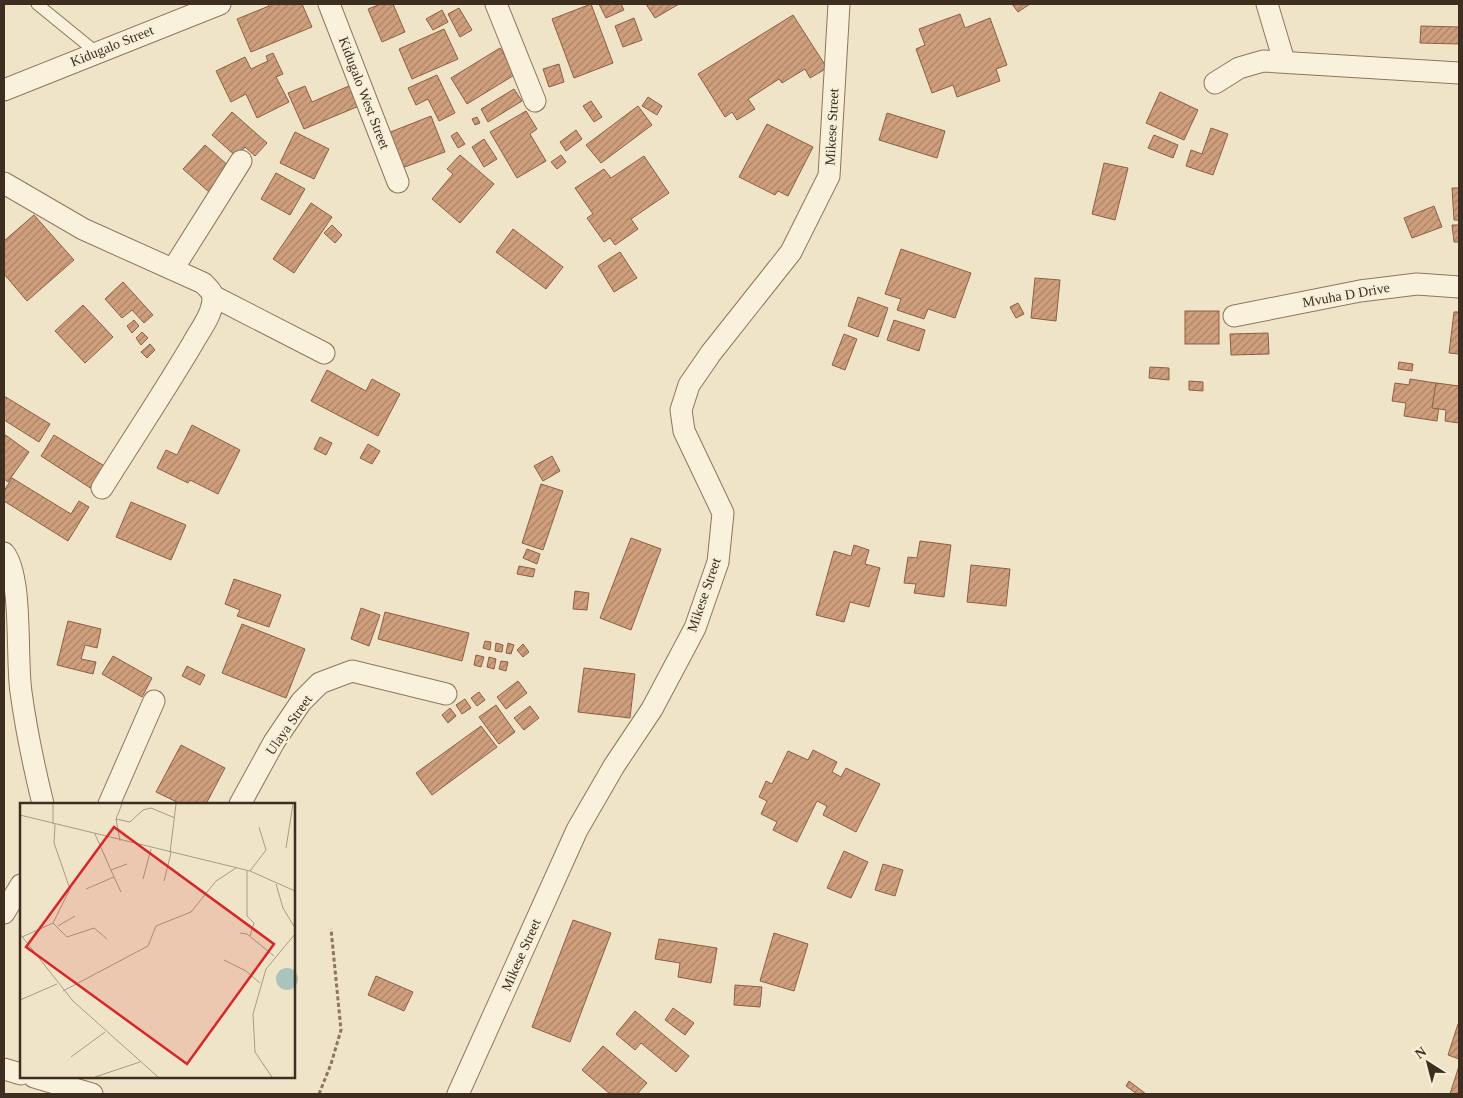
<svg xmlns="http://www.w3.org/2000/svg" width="1463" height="1098" font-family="'Times New Roman',serif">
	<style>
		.building { fill: url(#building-hatch); stroke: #8d5f41 }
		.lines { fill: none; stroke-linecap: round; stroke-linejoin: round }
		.service-casing { stroke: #8d765c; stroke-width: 13 }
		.minor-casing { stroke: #8d765c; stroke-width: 23 }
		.path { stroke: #8d765c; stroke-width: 3; stroke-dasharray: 4 2.5; stroke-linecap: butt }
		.service { stroke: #faf1dc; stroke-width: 11 }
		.minor { stroke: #faf1dc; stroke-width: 21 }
		.labels { text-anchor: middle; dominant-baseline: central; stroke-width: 4; stroke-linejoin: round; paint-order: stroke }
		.street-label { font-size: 14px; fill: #3d2e20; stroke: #f7eed8 }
		.inset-road { fill: none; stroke: #a89b85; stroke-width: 1 }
		.view { fill: #d62828; fill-opacity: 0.15; stroke: #d62828; stroke-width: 2.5 }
		.inset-edge { fill: none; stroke: #3d2e20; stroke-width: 2.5 }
	</style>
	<defs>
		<pattern id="building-hatch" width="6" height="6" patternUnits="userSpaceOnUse" patternTransform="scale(1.25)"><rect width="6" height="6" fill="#cf9f7d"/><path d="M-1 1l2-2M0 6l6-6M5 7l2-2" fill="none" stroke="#a98266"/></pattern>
	</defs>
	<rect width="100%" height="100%" fill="#f0e4c8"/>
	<g class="building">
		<path d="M268 4H302L312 27 251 52 237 19 269 6Z"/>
		<path d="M381 4H393L405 32 382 42 368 9Z"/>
		<path d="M591 4 613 63 574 78 552 19Z"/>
		<path d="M599 4H621L624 10 606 18Z"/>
		<path d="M646 4H679L655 18Z"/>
		<path d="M1012 4H1030L1018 12Z"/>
		<path d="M459 8 472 30 460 37 448 14Z"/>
		<path d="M442 10 448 22 433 30 426 19Z"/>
		<path d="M960 14 965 28 990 18 1007 65 996 69 1000 81 957 97 953 85 932 93 916 49 925 45 919 29Z"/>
		<path d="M793 15 827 68 810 78 805 69 782 83 779 79 748 99 755 109 737 120 732 112 725 117 698 74Z"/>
		<path d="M634 18 642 40 623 47 615 26Z"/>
		<path d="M1421 26 1459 27V44L1420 43Z"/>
		<path d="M444 29 458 59 412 79 399 49Z"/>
		<path d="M500 48 516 74 467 104 451 78Z"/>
		<path d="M273 53 283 74 276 77 289 102 257 118 246 94 231 102 216 71 245 57 251 69 268 61 266 56Z"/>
		<path d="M559 64 564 82 549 87 543 69Z"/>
		<path d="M437 75 455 113 439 121 428 99 416 105 408 88Z"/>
		<path d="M351 85 359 106 304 129 288 93 305 86 312 102Z"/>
		<path d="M514 89 522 101 488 122 481 109Z"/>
		<path d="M1160 92 1198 110 1184 140 1146 123Z"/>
		<path d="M648 97 662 106 657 115 642 106Z"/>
		<path d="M591 101 602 117 594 122 583 106Z"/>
		<path d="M638 106 652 125 601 163 586 145Z"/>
		<path d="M526 111 537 129 530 134 546 161 517 178 490 132Z"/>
		<path d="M232 112 267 143 255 156 245 147 237 157 212 135Z"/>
		<path d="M887 113 945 131 937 158 879 140Z"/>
		<path d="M431 116 445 152 402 168 388 133Z"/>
		<path d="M477 117 480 123 475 125 472 119Z"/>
		<path d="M767 124 813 147 788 196 778 191 775 195 739 177Z"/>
		<path d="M1211 128 1228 134 1213 175 1186 166 1191 150 1202 154Z"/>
		<path d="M576 130 582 139 566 151 560 142Z"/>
		<path d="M295 132 329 149 314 179 280 163Z"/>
		<path d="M457 132 465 144 458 148 451 136Z"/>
		<path d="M1154 135 1178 145 1173 158 1148 148Z"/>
		<path d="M484 139 497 159 484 167 472 147Z"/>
		<path d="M205 145 231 168 209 192 183 169Z"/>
		<path d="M460 155 494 184 460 223 432 199 453 174 447 169Z"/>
		<path d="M561 155 566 162 557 169 551 162Z"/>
		<path d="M644 156 669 193 631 219 638 229 615 245 610 238 604 242 587 218 593 214 575 188 604 169 611 178Z"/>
		<path d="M1104 163 1128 168 1115 220 1092 214Z"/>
		<path d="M276 173 305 189 290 215 261 199Z"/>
		<path d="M1452 188H1459V220H1454Z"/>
		<path d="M311 203 332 217 294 273 273 259Z"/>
		<path d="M1434 206 1442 227 1412 238 1404 218Z"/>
		<path d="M34 215 74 260 27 301 4 274V241Z"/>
		<path d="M332 225 342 235 335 243 324 233Z"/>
		<path d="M1452 225H1459V242H1454Z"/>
		<path d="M513 229 563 267 546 289 496 252Z"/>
		<path d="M901 249 971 273 955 318 928 309 924 319 897 310 901 299 885 294Z"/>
		<path d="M620 252 637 278 614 292 598 266Z"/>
		<path d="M1035 278 1060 280 1056 321 1031 318Z"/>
		<path d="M123 282 153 315 144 323 132 310 122 318 105 299Z"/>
		<path d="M858 297 888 308 878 337 848 326Z"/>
		<path d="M1018 303 1024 314 1016 318 1010 307Z"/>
		<path d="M83 305 113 337 85 363 55 331Z"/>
		<rect x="1185" y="311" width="34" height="33"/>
		<path d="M1454 312H1459V354L1449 353Z"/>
		<path d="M134 320 139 326 132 333 127 326Z"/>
		<path d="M894 320 925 330 919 351 887 340Z"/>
		<path d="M142 332 148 338 141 345 136 338Z"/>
		<path d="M1268 333 1269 354 1231 355 1230 334Z"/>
		<path d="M844 334 857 339 845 370 832 365Z"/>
		<path d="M150 344 155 350 147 358 141 352Z"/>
		<path d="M1399 362 1413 364 1412 371 1398 369Z"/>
		<path d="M1150 367 1169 368V380L1149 378Z"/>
		<path d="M327 370 366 391 372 379 400 394 378 436 311 401Z"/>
		<path d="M1410 379 1442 384 1437 421 1404 416 1406 403 1392 401 1395 383 1409 385Z"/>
		<path d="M1189 381 1203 382V391L1189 390Z"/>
		<path d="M1436 383 1459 386V423L1445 421 1446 410 1432 408Z"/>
		<path d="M4 396 50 424 39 442 4 420Z"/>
		<path d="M192 425 240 450 218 494 190 480 188 483 157 468 166 450 177 455Z"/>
		<path d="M4 434 29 452 8 482 4 479Z"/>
		<path d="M54 435 106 467 92 489 41 456Z"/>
		<path d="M320 437 332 443 326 455 314 449Z"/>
		<path d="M368 444 380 451 372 464 360 458Z"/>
		<path d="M552 456 560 471 543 481 534 466Z"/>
		<path d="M12 478 71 514 79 501 89 507 68 541 4 501V491Z"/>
		<path d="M541 484 563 491 543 550 522 543Z"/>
		<path d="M131 502 186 525 171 560 116 537Z"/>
		<path d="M631 538 661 549 631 630 600 618Z"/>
		<path d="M920 541 951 545 944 597 914 593 916 584 904 583 908 557 917 558Z"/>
		<path d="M854 545 869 550 865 564 880 568 869 607 850 602 844 622 816 615 834 551 851 556Z"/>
		<path d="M527 549 540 554 537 564 523 558Z"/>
		<path d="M971 565 1010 569 1006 606 967 602Z"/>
		<path d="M519 566 535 569 533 577 517 574Z"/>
		<path d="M234 579 281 595 269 627 237 616 240 610 225 604Z"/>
		<path d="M575 591 589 593 587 610 573 609Z"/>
		<path d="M361 608 380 615 369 646 351 639Z"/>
		<path d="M385 612 469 633 462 661 378 639Z"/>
		<path d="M68 621 101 629 97 648 85 645 81 659 96 662 93 674 57 665Z"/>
		<path d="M242 624 305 649 286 698 222 673Z"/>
		<path d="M485 641 491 642 490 650 483 648Z"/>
		<path d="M496 643 503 645 502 652 495 651Z"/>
		<path d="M508 643 514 645 511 654 506 653Z"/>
		<path d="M523 644 529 652 523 657 517 650Z"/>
		<path d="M476 655 484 657 481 667 474 665Z"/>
		<path d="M113 656 152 678 142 697 102 674Z"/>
		<path d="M489 657 496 659 494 669 487 667Z"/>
		<path d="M501 661 508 662 506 671 499 669Z"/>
		<path d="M187 666 205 675 200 685 182 676Z"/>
		<path d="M584 668 635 674 630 718 578 712Z"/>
		<path d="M518 681 527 693 506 709 497 697Z"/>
		<path d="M479 692 485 700 477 706 471 698Z"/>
		<path d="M465 699 471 708 462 714 456 705Z"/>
		<path d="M496 705 515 732 499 744 479 717Z"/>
		<path d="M530 706 539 718 524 730 514 718Z"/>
		<path d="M450 708 456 716 448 723 442 715Z"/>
		<path d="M481 726 497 747 432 795 416 773Z"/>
		<path d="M181 745 225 768 206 804H181L156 792Z"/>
		<path d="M813 750 837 762 832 772 841 777 846 768 880 784 856 832 823 815 827 806 817 801 797 842 773 830 777 822 761 814 767 801 759 797 766 781 772 784 788 751 808 760Z"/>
		<path d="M844 851 868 862 851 898 827 888Z"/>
		<path d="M883 864 903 870 895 896 875 890Z"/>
		<path d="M573 920 611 933 570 1042 532 1027Z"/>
		<path d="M774 933 808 944 794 991 760 981Z"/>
		<path d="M659 939 717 948 711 983 678 977 680 963 655 959Z"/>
		<path d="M376 976 413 992 404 1011 368 995Z"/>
		<path d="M735 985 762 987 760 1007 734 1005Z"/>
		<path d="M673 1008 694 1023 685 1035 665 1020Z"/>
		<path d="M635 1011 689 1056 676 1072 641 1043 635 1050 616 1034Z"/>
		<path d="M1458 1024H1459V1059L1448 1055Z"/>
		<path d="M603 1046 647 1083 637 1094H610L582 1070Z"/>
		<path d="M1459 1066V1094H1450Z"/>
		<path d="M1129 1081 1146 1094H1137L1126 1086Z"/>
	</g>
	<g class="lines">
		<defs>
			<path id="service" d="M37 4 96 52"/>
			<g id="minor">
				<path d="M329 4 398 182"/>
				<path d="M496 4 535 101"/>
				<path d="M1267 4 1284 61"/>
				<path d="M1215 83 1239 68 1263 61 1459 73"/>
				<path d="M4 90 220 4"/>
				<path d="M4 183 83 229 203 283C207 287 213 292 213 298 213 314 200 330 193 343 164 392 132 440 102 488"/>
				<path d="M173 269 241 161"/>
				<path d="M213 296 324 353"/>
				<path d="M1234 316 1360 291 1417 284 1459 287"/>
				<path d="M4 553C23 576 16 660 21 692 26 729 34 767 43 804"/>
				<path d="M109 804 154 701"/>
				<path d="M240 804 274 742 301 702 320 683 352 671 446 694"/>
				<path d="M4 913 21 885"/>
				<path d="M4 1069 21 1074"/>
				<path d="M34 1077 92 1094"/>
				<path d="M458 1094 577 830 614 766 652 709 695 628 718 562 723 513 684 431 681 410 689 385 711 353 791 252 829 176 839 4"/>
			</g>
		</defs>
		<use href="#service" class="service-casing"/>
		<use href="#minor" class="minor-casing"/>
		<path class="path" d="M319 1094 331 1064 341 1030 331 929"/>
		<use href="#service" class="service"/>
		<use href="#minor" class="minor"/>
	</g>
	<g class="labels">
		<g class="street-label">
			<text transform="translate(112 46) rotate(-22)">Kidugalo Street</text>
			<text transform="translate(364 93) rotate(69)">Kidugalo West Street</text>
			<text transform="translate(832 127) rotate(-87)">Mikese Street</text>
			<text transform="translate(1346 295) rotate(-10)">Mvuha D Drive</text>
			<text transform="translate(704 595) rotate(-71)">Mikese Street</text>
			<text transform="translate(289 725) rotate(-55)">Ulaya Street</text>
			<text transform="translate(521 955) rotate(-66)">Mikese Street</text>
		</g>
	</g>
	<g transform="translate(20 803)">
		<rect width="275" height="275" fill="#f0e4c8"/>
		<path d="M256 176a11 11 0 1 1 22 0a11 11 0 1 1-22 0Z" fill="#a9c4bc"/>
		<path class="inset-road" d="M0 12 230 68 275 88M96 16 110 19 123 7 131 5 155 15M33 21V1M100 38 96 16 102 1M266 45 273 1M150 50 156 1M91 67 107 61M227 67V113L234 120 230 133M230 68 246 47 239 24M94 74 101 89M123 76 131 46M144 78 151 50M256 81 263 105 275 125M66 86 94 74 75 31M33 120 50 86 34 40 35 21M38 123 55 113M220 130 227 131 254 153M0 131 53 198 138 274M2 134 33 120 47 134 74 125 87 136M204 157 226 168 240 180M43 188 128 143 136 123 171 109 196 78 216 65M0 197 37 181M51 254 85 229M75 274 120 259M252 274 235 249 233 211 246 166 275 131"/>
		<path class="view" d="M94 24 254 141 167 261 6 144Z"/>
		<rect width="275" height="275" class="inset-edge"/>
	</g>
	<rect width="1463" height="1098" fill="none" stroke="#3d2e20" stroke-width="10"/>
	<g transform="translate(1428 1063) rotate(324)" stroke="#f7eed8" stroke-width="4" paint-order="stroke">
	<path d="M0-4L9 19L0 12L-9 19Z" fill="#3d2e20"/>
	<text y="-8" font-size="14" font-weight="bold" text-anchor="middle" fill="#3d2e20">N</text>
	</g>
</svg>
